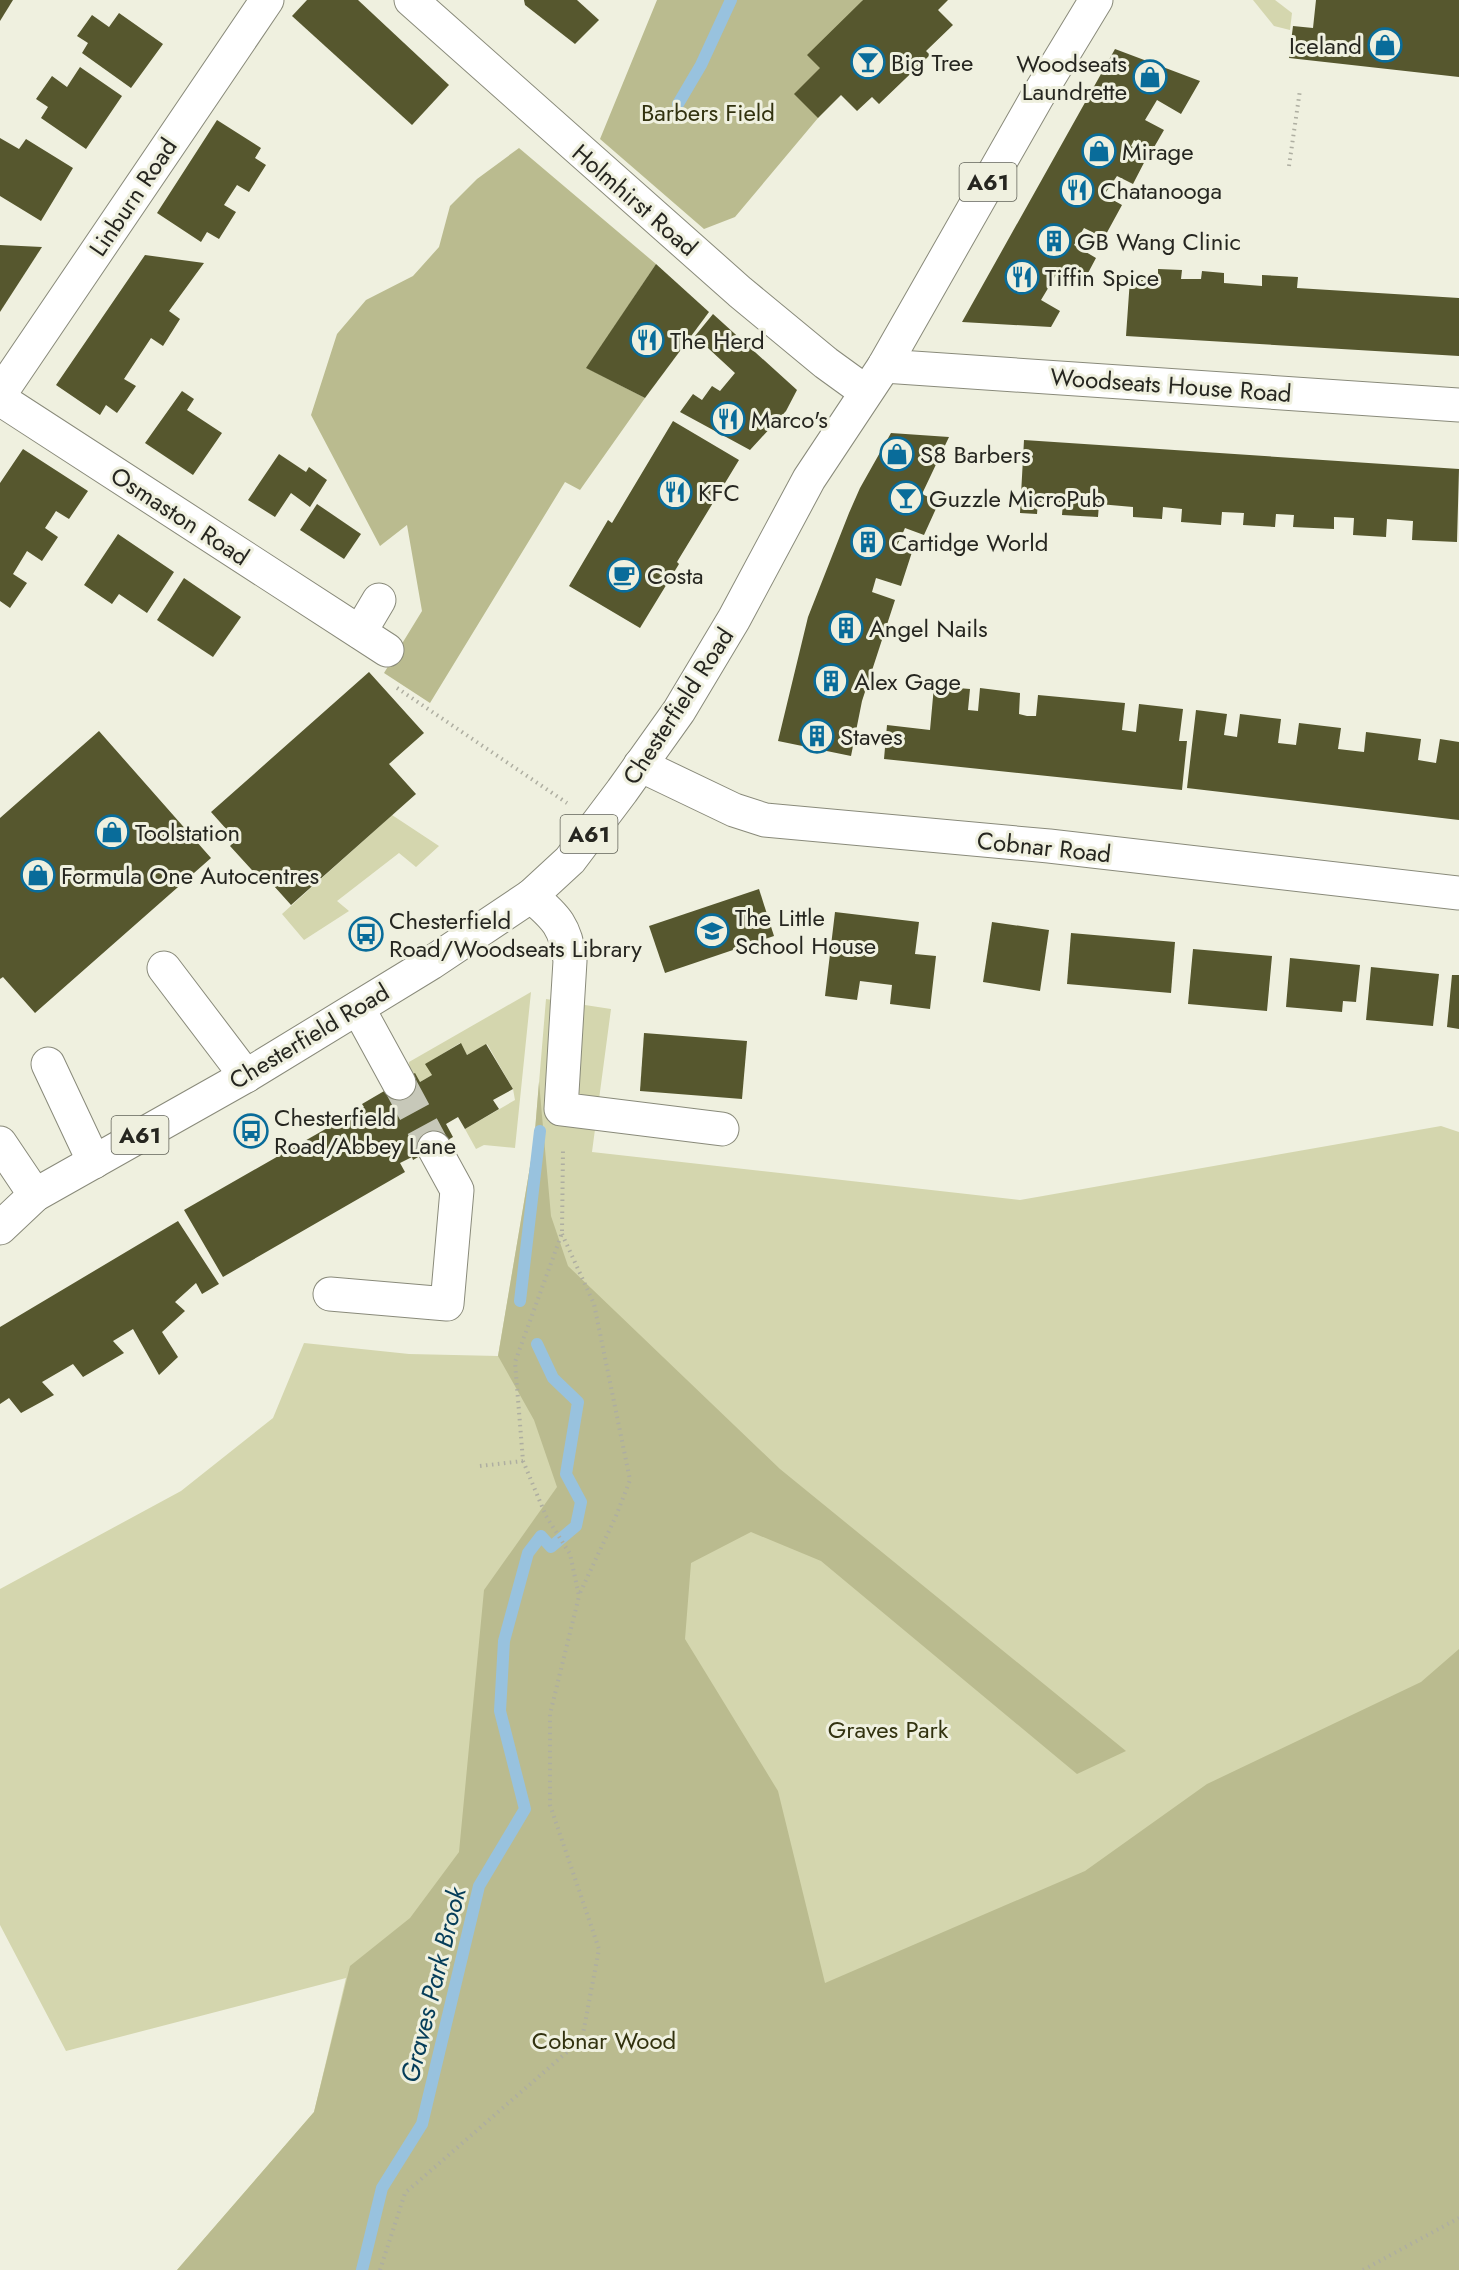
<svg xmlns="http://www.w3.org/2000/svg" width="1459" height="2270" font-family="Jost,sans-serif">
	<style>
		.green { fill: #d4d6ae }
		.forest { fill: #babb8f }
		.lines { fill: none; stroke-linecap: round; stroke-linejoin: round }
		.stream { stroke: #98c2de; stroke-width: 12 }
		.building { fill: #56572e }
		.minor-tunnel { stroke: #c7c8b9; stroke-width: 33; stroke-dasharray: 33 16; stroke-linecap: butt }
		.minor-casing { stroke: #898a7a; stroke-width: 35 }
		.highway-casing { stroke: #898a7a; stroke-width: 35 }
		.path { stroke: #aeaea1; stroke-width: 4; stroke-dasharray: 1.5 4.5; stroke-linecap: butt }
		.minor { stroke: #fff; stroke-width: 33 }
		.highway { stroke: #fff; stroke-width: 33 }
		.labels { text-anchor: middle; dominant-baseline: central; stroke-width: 6; stroke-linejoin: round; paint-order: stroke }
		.shield { fill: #eff0df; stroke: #626359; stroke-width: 1.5 }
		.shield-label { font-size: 22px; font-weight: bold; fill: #262620 }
		.poi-label { font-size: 24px; fill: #262620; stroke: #eff0df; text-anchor: start }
		.park-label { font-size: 24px; fill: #32320f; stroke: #eff0df }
		.street-label { font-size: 24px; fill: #262620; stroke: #eff0df }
		.water-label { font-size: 26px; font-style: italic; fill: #053d59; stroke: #eff0df }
	</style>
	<rect width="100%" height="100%" fill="#eff0df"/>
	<g class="green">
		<path d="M1253 0H1275L1292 13 1290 30 1274 26Z"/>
		<path d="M392 815 439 846 416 867 399 853 337 901 349 911 304 940 282 914Z"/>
		<path d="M531 992 515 1148 484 1145 476 1149 465 1129 515 1100 513 1089 487 1044 467 1055 460 1043 426 1064 432 1075 420 1082 410 1077 409 1062Z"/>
		<path d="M546 999 611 1009 592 1152 1020 1200 1441 1126 1459 1132V2270H177L314 2112 346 1978 66 2051 0 1925V1589L181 1491 273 1418 304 1343 409 1354 498 1356 534 1143Z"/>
	</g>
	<g class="forest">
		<path d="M657 0H863L820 68 818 118 735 217 704 229 600 139Z"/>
		<path d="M519 148 656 264 587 368 645 398 580 490 565 482 430 703 384 673 422 611 407 525 380 546 311 415 337 334 366 300 413 276 439 247 450 206 477 179Z"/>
		<path d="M539 1082 551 1216 568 1266 780 1469 1126 1751 1077 1774 821 1561 751 1532 691 1563 685 1639 778 1791 825 1983 1085 1871 1207 1784 1421 1682 1459 1649V2270H177L314 2112 350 1966 410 1918 459 1852 484 1590 557 1487 534 1420 498 1356 534 1143Z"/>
	</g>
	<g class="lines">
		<g class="stream">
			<path d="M678 104 701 65 731 0"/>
			<path d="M520 1301 540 1131"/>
			<path d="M362 2270 382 2188 422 2124 479 1886 525 1809 500 1711 504 1641 528 1553 541 1536 551 1547 576 1526 581 1502 566 1474 578 1402 553 1378 537 1344"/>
		</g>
	</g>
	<g class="building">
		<path d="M0 0H13L0 21Z"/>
		<path d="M307 0H358L449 85 412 125 292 16Z"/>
		<path d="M524 0H577L599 20 575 44 525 5Z"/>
		<path d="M863 0H948L938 10 953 25 926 51 930 55 879 104 872 97 857 111 841 95 818 118 794 94 820 68 807 55Z"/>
		<path d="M1316 0H1459V77L1289 58 1293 26 1313 28Z"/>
		<path d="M119 13 163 44 131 88 82 53 88 43 77 36 92 15 109 27Z"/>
		<path d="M1115 49 1200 81 1181 114 1157 100 1145 120 1164 130 1153 149 1134 140 1131 146 1148 155 1133 184 1117 176 1104 195 1122 205 1104 238 1084 228 1074 245 1096 258 1080 288 1056 275 1041 300 1060 311 1051 327 962 322Z"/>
		<path d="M80 67 122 96 86 149 41 118 48 107 36 99 52 76 67 87Z"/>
		<path d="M217 120 261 148 255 158 266 165 249 192 237 185 224 205 236 212 219 239 207 232 201 242 157 213Z"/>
		<path d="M0 138 19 149 26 139 73 168 41 221 0 196Z"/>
		<path d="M0 245 42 247 0 312Z"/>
		<path d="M145 255 204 263 169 311 180 319 163 346 151 338 124 379 136 386 127 399 117 413 106 405 100 415 56 385Z"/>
		<path d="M656 264 709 312 645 398 586 368Z"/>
		<path d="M1158 269 1182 270 1181 279H1201L1202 271 1224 273V283L1262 286V275L1298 277 1297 288 1459 298V356L1126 336 1130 279 1158 281Z"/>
		<path d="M713 314 797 390 786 411 750 450 680 412 693 394 702 400 712 386 720 391 735 373 695 336Z"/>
		<path d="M182 391 194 399 187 410 222 433 193 475 145 443Z"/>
		<path d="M673 421 739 460 677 562 679 564 640 628 569 586 608 520 612 523Z"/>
		<path d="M891 433 949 437 922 494 939 502 924 535 905 528 897 546 912 552 901 586 876 578 872 592 895 600 862 701 851 756 778 741 808 617 849 513 860 488Z"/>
		<path d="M1024 440 1459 469 1457 542 1412 540 1413 521 1387 519 1386 537 1353 535 1354 518 1334 517V529L1293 527 1294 515 1276 514 1275 527 1243 525 1244 513 1222 512 1221 525 1181 522 1182 509 1163 507 1162 519 1133 517V507L1099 504 1098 517 1062 515 1063 503 1050 502H1038L1037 514 1020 513Z"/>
		<path d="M23 449 88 491 69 519 56 511 45 528 58 537 42 561 27 551 13 574 27 583 10 608 0 601V483Z"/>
		<path d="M279 454 306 472 309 467 327 480 310 507 291 493 275 517 248 500Z"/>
		<path d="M317 504 361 534 344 559 300 530Z"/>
		<path d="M118 534 174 572 147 613 119 594 112 604 84 585Z"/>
		<path d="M184 578 241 617 213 657 157 620Z"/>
		<path d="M369 672 424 733 389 764 416 794 291 905 265 876 261 880 230 846 236 840 211 812Z"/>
		<path d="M934 686 970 689 968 710 978 711 980 688 1020 693 1019 714 1027 716H1036L1038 695 1125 703 1122 730 1136 732 1139 704 1183 709 1179 741H1187L1182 790 884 759 887 725 930 730Z"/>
		<path d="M1196 710 1227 714 1224 735 1237 737 1240 714 1281 719 1278 743 1296 745 1299 723 1341 728 1338 749 1364 752 1366 732 1421 739 1418 760 1436 763 1440 739 1459 742V820L1187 788Z"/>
		<path d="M99 731 211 858 35 1013 3 977 0 979V818Z"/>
		<path d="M759 889 774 936 665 973 649 926Z"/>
		<path d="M835 912 919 922 915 954 936 956 930 1009 890 1004 892 985 860 981 857 1000 825 996Z"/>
		<path d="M992 922 1049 930 1040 991 983 982Z"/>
		<path d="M1071 933 1175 942 1171 993 1067 984Z"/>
		<path d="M1193 949 1272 956 1267 1011 1188 1004Z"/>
		<path d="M1290 958 1360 965 1356 1002 1343 1001 1342 1012 1286 1007Z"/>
		<path d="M1371 967 1439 974 1433 1026 1366 1020Z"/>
		<path d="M1452 975H1459V1029L1447 1027Z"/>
		<path d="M644 1033 747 1041 742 1099 640 1091Z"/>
		<path d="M461 1043 467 1055 486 1044 513 1089 493 1100 499 1109 465 1129 458 1117 446 1124 453 1137 413 1160 412 1157 400 1163 405 1172 223 1277 184 1210 364 1107 362 1104 415 1073 420 1082 432 1075 425 1064Z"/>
		<path d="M178 1221 219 1284 202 1294 196 1283 175 1302 185 1311 162 1332 178 1357 159 1375 133 1329 113 1341 124 1353 83 1377 73 1364 42 1382 54 1395 21 1413 9 1398 0 1404V1327Z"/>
	</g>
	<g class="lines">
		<path class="minor-tunnel" d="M399 1083 434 1148"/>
		<defs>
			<g id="minor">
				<path d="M411 0 740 292 826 363 866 392"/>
				<path d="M884 366 1459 405"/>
				<path d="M0 394 267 0"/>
				<path d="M0 399 387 650"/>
				<path d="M360 632 379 600"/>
				<path d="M640 765 734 810 765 820 1049 846 1459 893"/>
				<path d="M531 896C556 917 566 927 570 961L561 1109 722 1129"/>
				<path d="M164 968 246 1076"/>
				<path d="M358 1008 399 1083"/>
				<path d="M48 1064 94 1162"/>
				<path d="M0 1143 35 1195"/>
				<path d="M330 1294 447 1304 457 1190 434 1148"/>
			</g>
			<path id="highway" d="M0 1228 35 1195 246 1076 431 963 531 896 570 860 622 791 679 711 734 619 809 479 884 366 1036 99 1096 0"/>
		</defs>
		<use href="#minor" class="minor-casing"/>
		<use href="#highway" class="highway-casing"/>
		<g class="path">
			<path d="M1289 166 1300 90"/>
			<path d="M397 688 567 803"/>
			<path d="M562 1234 594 1304 630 1480 616 1516 579 1595"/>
			<path d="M480 1466 523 1461"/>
			<path d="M380 2270 405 2193 582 2039 599 1949 550 1805V1714L579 1596 570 1554 546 1516 523 1461 515 1362 562 1233 563 1149"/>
			<path d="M1363 2270 1459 2218"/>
		</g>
		<use href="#minor" class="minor"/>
		<use href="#highway" class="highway"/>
	</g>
	<defs>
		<symbol id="shop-ring" viewBox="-11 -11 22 22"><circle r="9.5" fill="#eff0df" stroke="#096c9a" stroke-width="1.5"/><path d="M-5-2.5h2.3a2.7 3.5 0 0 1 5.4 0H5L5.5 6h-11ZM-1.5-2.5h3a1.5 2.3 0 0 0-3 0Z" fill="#096c9a"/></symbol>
		<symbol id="bar-ring" viewBox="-11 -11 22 22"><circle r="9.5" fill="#eff0df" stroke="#096c9a" stroke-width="1.5"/><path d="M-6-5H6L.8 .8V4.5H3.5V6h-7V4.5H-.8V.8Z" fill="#096c9a"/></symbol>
		<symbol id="restaurant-ring" viewBox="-11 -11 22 22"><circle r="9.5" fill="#eff0df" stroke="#096c9a" stroke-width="1.5"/><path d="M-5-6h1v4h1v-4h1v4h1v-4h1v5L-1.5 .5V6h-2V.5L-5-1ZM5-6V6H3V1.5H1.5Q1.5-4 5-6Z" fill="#096c9a"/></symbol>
		<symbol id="building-ring" viewBox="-11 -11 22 22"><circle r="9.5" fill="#eff0df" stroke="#096c9a" stroke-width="1.5"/><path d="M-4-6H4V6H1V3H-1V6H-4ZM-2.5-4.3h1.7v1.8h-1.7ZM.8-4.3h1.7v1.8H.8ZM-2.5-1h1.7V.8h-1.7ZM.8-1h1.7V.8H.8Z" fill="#096c9a"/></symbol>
		<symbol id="cafe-ring" viewBox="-11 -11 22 22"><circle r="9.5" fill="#eff0df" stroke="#096c9a" stroke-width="1.5"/><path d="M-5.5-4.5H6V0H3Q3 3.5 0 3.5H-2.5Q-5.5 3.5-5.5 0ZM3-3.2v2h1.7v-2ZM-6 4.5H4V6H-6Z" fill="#096c9a"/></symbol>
		<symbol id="school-ring" viewBox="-11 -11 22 22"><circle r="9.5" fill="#eff0df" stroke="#096c9a" stroke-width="1.5"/><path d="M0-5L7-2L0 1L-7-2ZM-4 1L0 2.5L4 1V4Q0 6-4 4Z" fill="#096c9a"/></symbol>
		<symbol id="bus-ring" viewBox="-11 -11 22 22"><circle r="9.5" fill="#eff0df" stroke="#096c9a" stroke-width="1.5"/><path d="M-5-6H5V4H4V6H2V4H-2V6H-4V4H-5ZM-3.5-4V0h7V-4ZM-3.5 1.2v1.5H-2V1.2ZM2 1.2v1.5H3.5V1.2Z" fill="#096c9a"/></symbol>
	</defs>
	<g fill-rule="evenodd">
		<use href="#shop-ring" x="1366" y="26" width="38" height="38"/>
		<use href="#bar-ring" x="849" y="43" width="38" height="38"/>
		<use href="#shop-ring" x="1131" y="58" width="38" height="38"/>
		<use href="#shop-ring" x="1080" y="132" width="38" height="38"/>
		<use href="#restaurant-ring" x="1058" y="171" width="38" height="38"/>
		<use href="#building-ring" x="1035" y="222" width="38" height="38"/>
		<use href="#restaurant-ring" x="1003" y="258" width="38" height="38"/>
		<use href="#restaurant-ring" x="628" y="321" width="38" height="38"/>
		<use href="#restaurant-ring" x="709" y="400" width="38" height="38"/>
		<use href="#shop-ring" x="878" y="435" width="38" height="38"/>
		<use href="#restaurant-ring" x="656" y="473" width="38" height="38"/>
		<use href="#bar-ring" x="887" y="479" width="38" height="38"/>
		<use href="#building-ring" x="849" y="523" width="38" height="38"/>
		<use href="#cafe-ring" x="605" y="556" width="38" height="38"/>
		<use href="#building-ring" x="827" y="609" width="38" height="38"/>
		<use href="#building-ring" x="812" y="662" width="38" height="38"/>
		<use href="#building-ring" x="798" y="717" width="38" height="38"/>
		<use href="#shop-ring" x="93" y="813" width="38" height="38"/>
		<use href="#shop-ring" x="19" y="856" width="38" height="38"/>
		<use href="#school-ring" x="693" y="912" width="38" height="38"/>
		<use href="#bus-ring" x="347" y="915" width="38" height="38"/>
		<use href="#bus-ring" x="232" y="1112" width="38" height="38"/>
	</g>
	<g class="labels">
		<g class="shield">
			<rect x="959.5" y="163" width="57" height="38" rx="4.5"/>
			<rect x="560.5" y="815" width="57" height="38" rx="4.5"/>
			<rect x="111.5" y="1116" width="57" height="38" rx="4.5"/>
		</g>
		<g class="shield-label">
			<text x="988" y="182">A61</text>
			<text x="589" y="834">A61</text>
			<text x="140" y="1135">A61</text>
		</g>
		<g class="poi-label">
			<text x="1362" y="45" text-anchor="end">Iceland</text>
			<text x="891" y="62">Big Tree</text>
			<text x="1127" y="63" text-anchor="end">Woodseats<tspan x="1127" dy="28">Laundrette</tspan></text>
			<text x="1122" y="151">Mirage</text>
			<text x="1100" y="190">Chatanooga</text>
			<text x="1077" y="241">GB Wang Clinic</text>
			<text x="1045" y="277">Tiffin Spice</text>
			<text x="670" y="340">The Herd</text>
			<text x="751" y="419">Marco's</text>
			<text x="920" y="454">S8 Barbers</text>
			<text x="698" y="492">KFC</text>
			<text x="929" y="498">Guzzle MicroPub</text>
			<text x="891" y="542">Cartidge World</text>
			<text x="647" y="575">Costa</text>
			<text x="869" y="628">Angel Nails</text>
			<text x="854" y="681">Alex Gage</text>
			<text x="840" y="736">Staves</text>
			<text x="135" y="832">Toolstation</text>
			<text x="61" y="875">Formula One Autocentres</text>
			<text x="735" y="917">The Little<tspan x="735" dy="28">School House</tspan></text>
			<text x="389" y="920">Chesterfield<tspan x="389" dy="28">Road/Woodseats Library</tspan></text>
			<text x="274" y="1117">Chesterfield<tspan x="274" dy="28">Road/Abbey Lane</tspan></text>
		</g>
		<g class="park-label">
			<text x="708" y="112">Barbers Field</text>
			<text x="888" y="1729">Graves Park</text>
			<text x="604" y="2040">Cobnar Wood</text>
		</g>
		<g class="street-label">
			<text transform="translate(133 197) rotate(-56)">Linburn Road</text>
			<text transform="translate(635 200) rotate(41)">Holmhirst Road</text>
			<text transform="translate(1171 385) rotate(4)">Woodseats House Road</text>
			<text transform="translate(180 516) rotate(33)">Osmaston Road</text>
			<text transform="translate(678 706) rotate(-57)">Chesterfield Road</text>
			<text transform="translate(1044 847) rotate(6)">Cobnar Road</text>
			<text transform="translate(309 1036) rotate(-31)">Chesterfield Road</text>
		</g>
		<g class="water-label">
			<text transform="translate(433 1985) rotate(-76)">Graves Park Brook</text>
		</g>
	</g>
</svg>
